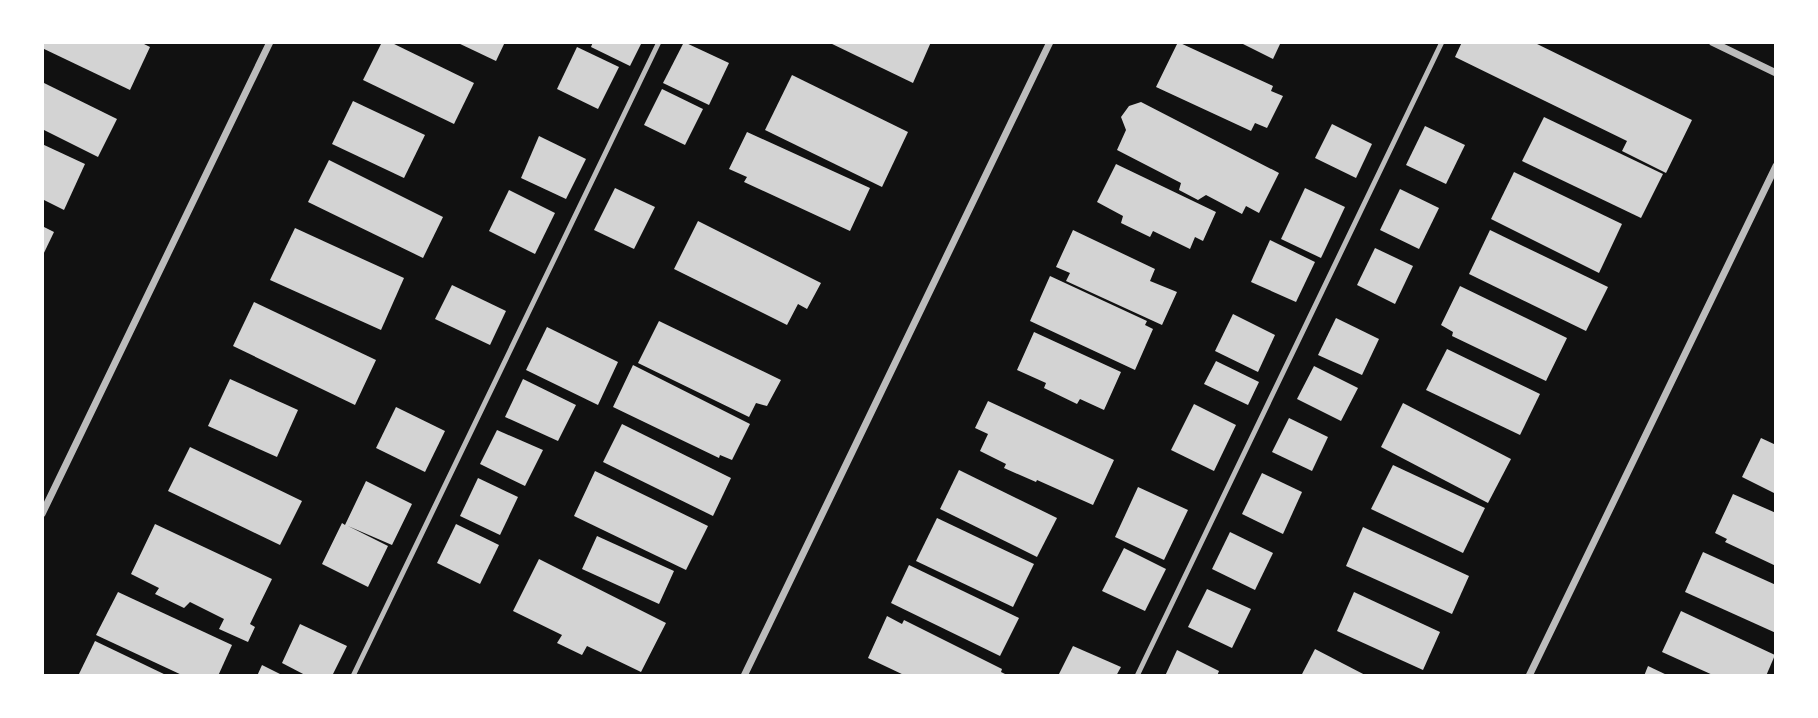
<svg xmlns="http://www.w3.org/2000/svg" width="1818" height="718" font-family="Lato,sans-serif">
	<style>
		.building { fill: #d3d3d3 }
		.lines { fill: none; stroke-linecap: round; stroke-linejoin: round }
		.service { stroke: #bcbcbc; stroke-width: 5 }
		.minor { stroke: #bcbcbc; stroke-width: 7 }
	</style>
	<rect width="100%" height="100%" fill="#111"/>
	<g class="building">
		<path d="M42 42H140L150 47 130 90 42 48Z"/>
		<path d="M382 42H390L474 83 454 124 363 80Z"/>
		<path d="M456 42H505L496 61Z"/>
		<path d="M593 42H642L630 66 591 47Z"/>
		<path d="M684 42 729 63 709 105 663 83Z"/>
		<path d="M828 42H931L913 83Z"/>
		<path d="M1178 42 1273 86 1271 91 1283 96 1267 128 1255 123 1251 131 1156 87Z"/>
		<path d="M1239 42H1281L1273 59Z"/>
		<path d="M1462 42H1533L1692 120 1666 173 1622 151 1627 141 1455 57Z"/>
		<path d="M577 47 619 67 598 109 557 89Z"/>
		<path d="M792 75 908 132 882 187 765 130Z"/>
		<path d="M42 82 117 119 98 157 42 129Z"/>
		<path d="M662 89 703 109 685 145 644 125Z"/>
		<path d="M353 101 425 135 404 178 332 144Z"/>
		<path d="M1141 102 1279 173 1259 213 1246 206 1242 214 1206 195 1198 200 1179 190 1181 183 1117 150 1126 130 1121 117 1129 106Z"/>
		<path d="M1544 117 1663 174 1641 218 1522 161Z"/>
		<path d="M1332 124 1372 144 1356 178 1315 158Z"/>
		<path d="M1425 126 1465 145 1446 184 1406 165Z"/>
		<path d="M747 132 870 188 850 231 744 182 747 177 729 169Z"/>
		<path d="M539 136 586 159 566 199 521 178Z"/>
		<path d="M42 144 85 164 64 210 42 199Z"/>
		<path d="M329 160 443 217 423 258 308 202Z"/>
		<path d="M1116 164 1216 212 1203 241 1195 237 1190 249 1153 231 1150 237 1121 223 1123 216 1097 202Z"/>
		<path d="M1514 172 1622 224 1599 273 1491 219Z"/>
		<path d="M615 188 655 207 634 249 594 230Z"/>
		<path d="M1305 188 1345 207 1321 258 1281 239Z"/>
		<path d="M1400 189 1439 208 1419 249 1380 230Z"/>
		<path d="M509 190 555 213 535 254 489 231Z"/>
		<path d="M698 221 821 283 807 309 798 304 787 325 674 269Z"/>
		<path d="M42 226 54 232 42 257Z"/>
		<path d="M295 228 404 278 381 330 270 280Z"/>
		<path d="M1073 230 1155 269 1150 281 1177 292 1162 325 1066 281 1070 273 1056 267Z"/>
		<path d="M1490 230 1608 287 1586 331 1469 274Z"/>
		<path d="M1270 240 1315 262 1296 302 1251 282Z"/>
		<path d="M1375 248 1413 266 1395 304 1357 285Z"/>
		<path d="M1050 276 1147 321 1145 325 1153 329 1135 370 1030 321Z"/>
		<path d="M452 285 506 311 490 345 435 319Z"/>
		<path d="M1460 286 1567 338 1546 381 1452 336 1453 332 1441 325Z"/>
		<path d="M254 302 376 360 355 405 233 346Z"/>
		<path d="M1233 314 1275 335 1258 372 1215 351Z"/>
		<path d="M1336 318 1379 339 1362 375 1318 355Z"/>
		<path d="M659 321 781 380 767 406 756 403 749 417 638 363Z"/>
		<path d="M547 327 618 362 598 405 526 370Z"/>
		<path d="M1034 332 1121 372 1104 410 1080 399 1077 404 1044 388 1046 383 1017 370Z"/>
		<path d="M1447 349 1540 394 1520 435 1426 390Z"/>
		<path d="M1216 361 1259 382 1248 405 1204 384Z"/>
		<path d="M633 365 750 424 732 460 720 455 719 458 613 407Z"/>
		<path d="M1314 366 1358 388 1341 421 1297 399Z"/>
		<path d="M230 379 298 410 277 457 208 426Z"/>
		<path d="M523 379 576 405 558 441 505 417Z"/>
		<path d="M988 401 1114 460 1093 505 1037 480 1036 482 1004 468 1006 464 980 451 988 434 975 428Z"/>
		<path d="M1403 403 1511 459 1488 503 1381 447Z"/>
		<path d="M1194 404 1236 425 1214 471 1171 450Z"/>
		<path d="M396 407 445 431 425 472 376 448Z"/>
		<path d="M1289 418 1328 437 1312 471 1272 452Z"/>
		<path d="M622 424 731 478 713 516 603 462Z"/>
		<path d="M497 430 543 450 525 486 480 464Z"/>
		<path d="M1761 438 1776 445V494L1742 477Z"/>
		<path d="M190 447 302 501 280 545 168 491Z"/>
		<path d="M1393 465 1485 508 1463 553 1371 509Z"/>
		<path d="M959 470 1057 518 1037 557 940 509Z"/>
		<path d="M595 471 708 526 686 570 574 516Z"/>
		<path d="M1262 473 1302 492 1283 534 1242 514Z"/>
		<path d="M478 478 518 497 500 535 460 516Z"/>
		<path d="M366 481 412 504 392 545 348 526 388 546 368 587 322 564 342 523 345 525Z"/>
		<path d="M1138 487 1188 510 1164 560 1115 537Z"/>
		<path d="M1733 494 1776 513V566L1725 542 1727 539 1715 533Z"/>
		<path d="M937 518 1034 564 1013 607 916 561Z"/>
		<path d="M155 524 272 579 250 624 255 627 248 642 219 629 224 619 190 602 184 608 155 594 159 588 131 574Z"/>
		<path d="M456 524 499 545 480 584 437 563Z"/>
		<path d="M1363 527 1469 576 1452 614 1346 566Z"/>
		<path d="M1230 532 1273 553 1255 590 1212 569Z"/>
		<path d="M597 536 674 571 659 604 582 569Z"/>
		<path d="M1124 548 1166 569 1145 611 1102 591Z"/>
		<path d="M1703 552 1776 585V633L1685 592Z"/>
		<path d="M539 559 666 623 641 672 587 646 582 655 557 643 562 635 513 611Z"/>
		<path d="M909 565 1019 618 1000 656 891 603Z"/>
		<path d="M1207 589 1251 609 1232 648 1188 627Z"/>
		<path d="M118 592 232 645 218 676H184L96 635Z"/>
		<path d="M1354 592 1440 632 1423 670 1337 631Z"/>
		<path d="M1681 611 1775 655 1766 676H1715L1662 652Z"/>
		<path d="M887 616 902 624 904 620 1002 669 1001 672 1009 676H906L868 658Z"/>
		<path d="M300 624 347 646 332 676H307L282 663Z"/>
		<path d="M95 641 168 676H78Z"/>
		<path d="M1073 646 1121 667 1116 676H1058Z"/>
		<path d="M1315 649 1367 676H1301Z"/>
		<path d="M1177 650 1219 671 1217 676H1165Z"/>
		<path d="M262 665 284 676H257Z"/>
		<path d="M1648 666 1669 676H1644Z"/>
	</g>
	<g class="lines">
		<g class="service">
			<path d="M353 676 659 42"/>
			<path d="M1137 676 1442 42"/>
		</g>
		<g class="minor">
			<path d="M1712 42 1776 73"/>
			<path d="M42 514 270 42"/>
			<path d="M744 676 1050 42"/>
			<path d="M1529 676 1776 166"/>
		</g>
	</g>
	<rect width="1818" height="718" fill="none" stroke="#ffffff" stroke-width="88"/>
</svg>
